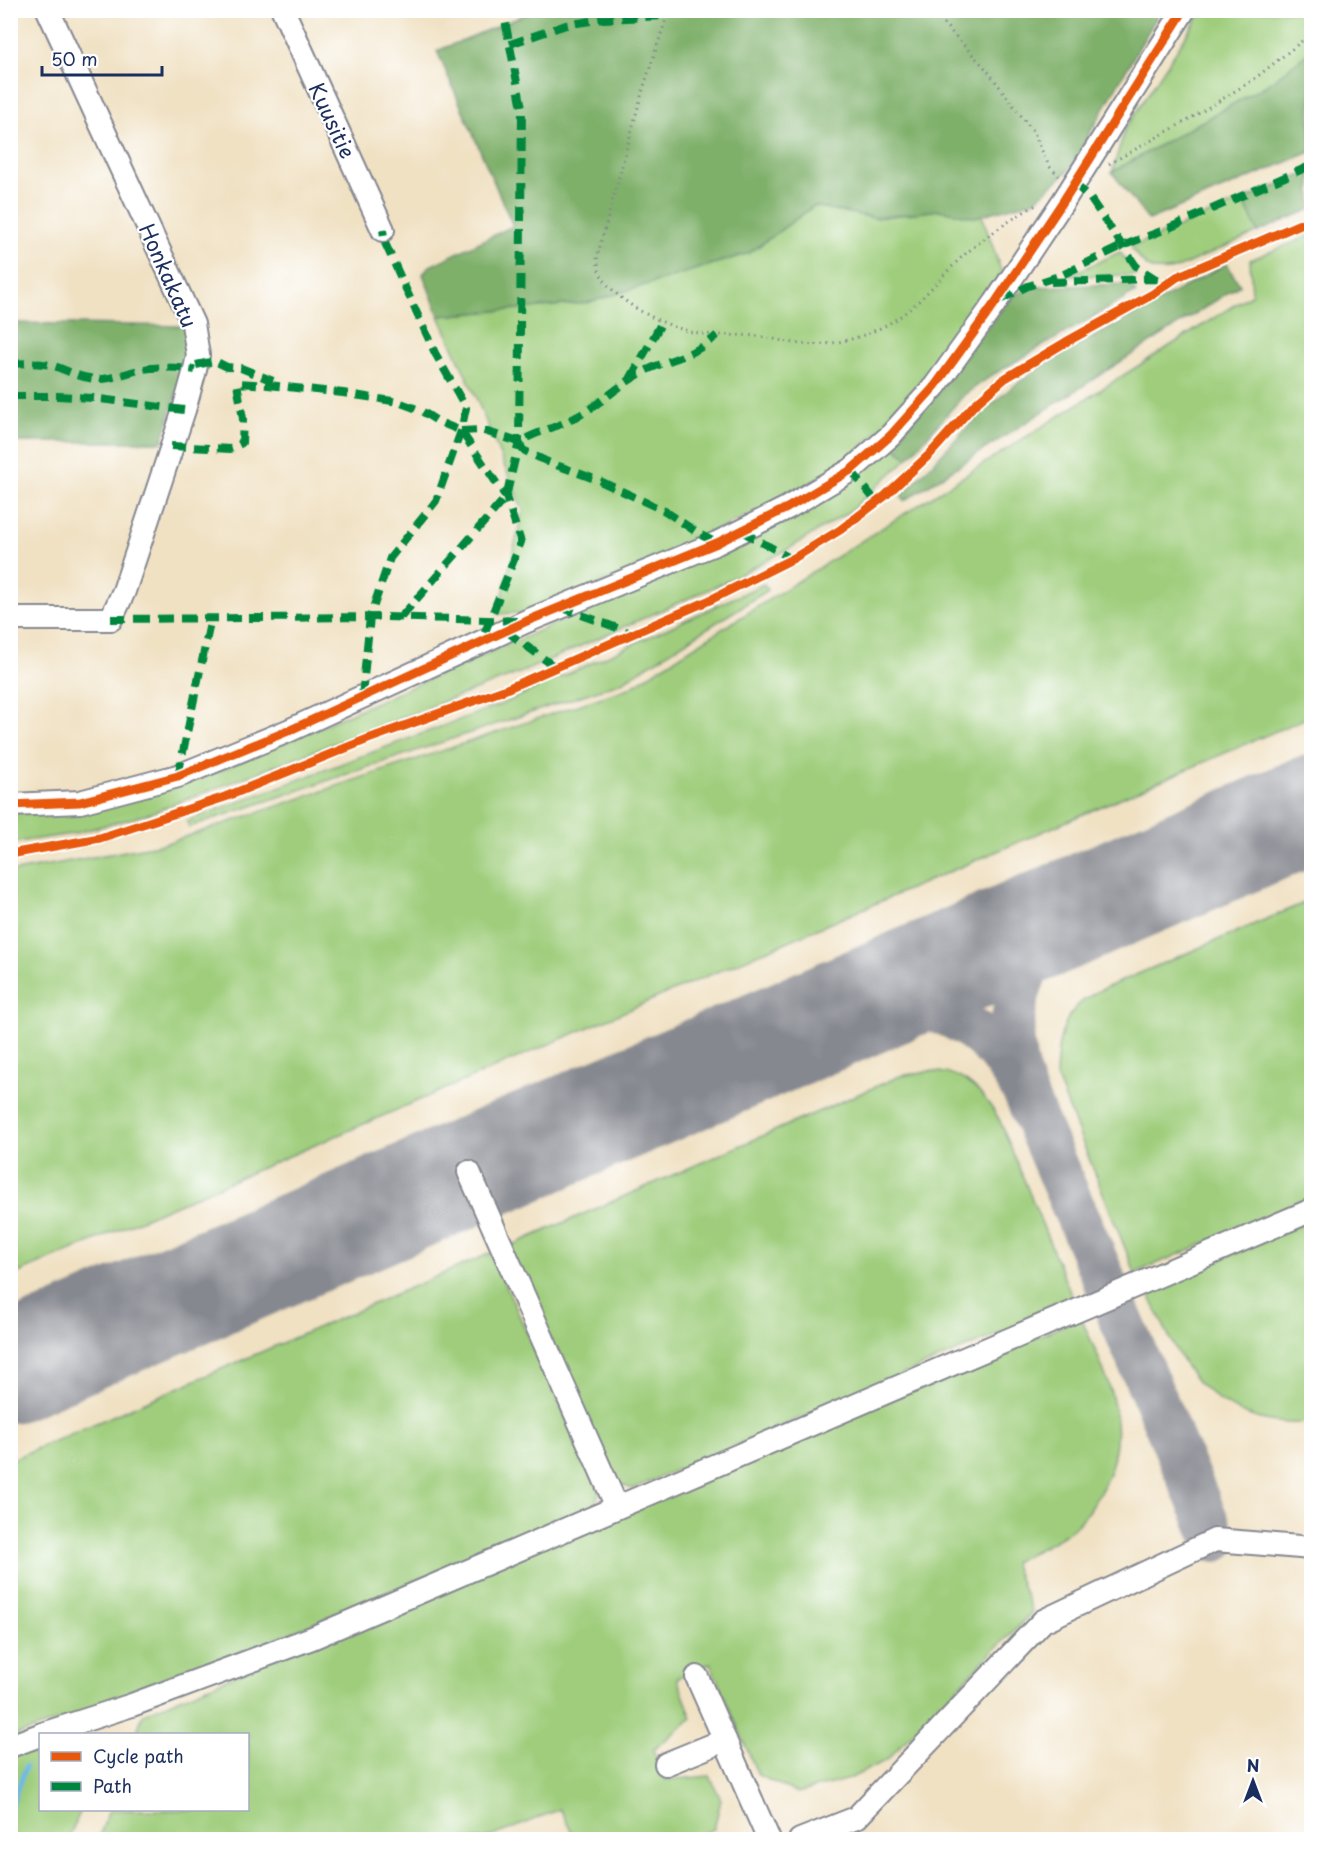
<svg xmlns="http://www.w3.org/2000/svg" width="1322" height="1850" font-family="'Playpen Sans',sans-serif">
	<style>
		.green { fill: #9fcd7b; stroke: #5d7e6c; stroke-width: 1.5 }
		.forest { fill: #7fb06b; stroke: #4d7064; stroke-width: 1.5 }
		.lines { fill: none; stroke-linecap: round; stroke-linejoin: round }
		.stream { stroke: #6db8e6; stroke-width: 4.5 }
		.taxiway { stroke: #868890; stroke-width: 44 }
		.runway { stroke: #868890; stroke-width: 108 }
		.minor-casing { stroke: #868890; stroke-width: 26 }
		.path { stroke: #868890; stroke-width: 3; stroke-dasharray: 1.5 4.5; stroke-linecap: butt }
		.minor { stroke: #fff; stroke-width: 22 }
		.quiet { stroke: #00873e; stroke-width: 8; stroke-dasharray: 15 8; stroke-linecap: butt }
		.cycleway-casing { stroke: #fff; stroke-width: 13 }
		.cycleway { stroke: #e8590c; stroke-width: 9 }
		.labels { text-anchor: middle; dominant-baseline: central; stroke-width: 4.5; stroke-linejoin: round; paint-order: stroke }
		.street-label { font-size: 21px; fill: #1b2f5e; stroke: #fff }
	</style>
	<rect width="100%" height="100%" fill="#fff"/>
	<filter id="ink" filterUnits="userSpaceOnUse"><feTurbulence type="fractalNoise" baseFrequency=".0167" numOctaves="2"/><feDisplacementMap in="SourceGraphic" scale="12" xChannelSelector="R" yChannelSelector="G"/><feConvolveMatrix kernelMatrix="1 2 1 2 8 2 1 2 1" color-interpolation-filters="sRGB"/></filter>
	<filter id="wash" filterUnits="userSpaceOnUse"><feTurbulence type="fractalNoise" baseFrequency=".008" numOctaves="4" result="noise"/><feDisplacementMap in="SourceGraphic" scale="24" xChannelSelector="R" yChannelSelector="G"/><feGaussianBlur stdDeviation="1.35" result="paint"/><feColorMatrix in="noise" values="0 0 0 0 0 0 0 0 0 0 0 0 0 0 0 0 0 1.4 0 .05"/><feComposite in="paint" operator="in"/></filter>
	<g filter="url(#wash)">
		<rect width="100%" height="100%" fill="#f0e1c3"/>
		<g class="green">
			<path d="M1202 11H1311V51L1267 85 1112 172 1125 129Z"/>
			<path d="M1243 200 1258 232 1175 269C1150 274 1145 267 1131 247Z"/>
			<path d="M814 206 875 218 939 210 975 217 982 215 1002 274 940 362 898 414 852 455 800 490 679 549 538 612 498 614 523 511 475 395 439 316 587 302 749 253Z"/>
			<path d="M1311 235V716L11 1276V872L164 844 629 688 1252 294 1250 260Z"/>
			<path d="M1120 252 1136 275 1068 276Z"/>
			<path d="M893 445 908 458 850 511 790 548 725 582 522 672 145 815 72 834 11 843V812L203 778 739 543Z"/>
			<path d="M764 584 768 590 622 682 189 827 187 821 502 704Z"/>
			<path d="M1311 900V1198L1135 1273 1056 1076C1057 1052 1059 1026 1076 1007 1081 1001 1090 997 1096 992Z"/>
			<path d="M930 1071C937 1072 946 1072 954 1075 975 1083 989 1102 1000 1121L1074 1302 632 1489 613 1481 508 1247 900 1076Z"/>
			<path d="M1311 1220V1423C1272 1425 1240 1418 1209 1392 1205 1388 1199 1384 1196 1380 1175 1354 1162 1321 1147 1291Z"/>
			<path d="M491 1253 599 1492 595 1505 169 1684 11 1737 10 1460Z"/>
			<path d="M1081 1318C1106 1375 1134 1425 1103 1487 1096 1499 1089 1512 1080 1522 1062 1540 1036 1550 1013 1562L1032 1612 887 1760 849 1779 797 1793 758 1775 710 1663 677 1678 692 1718 653 1750 666 1780 710 1776 721 1800 714 1829 689 1839H575L560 1809 486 1839 98 1840 109 1810H248V1734H136L143 1714Z"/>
			<path d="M40 1744V1810H81L68 1839H11L10 1755Z"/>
		</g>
		<g class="forest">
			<path d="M534 11V10L1160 11 1068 171 1034 201 975 217 939 210 875 218 814 206 749 253 587 303 439 316 423 274 428 267 513 226 437 51Z"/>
			<path d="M1311 51V152L1148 220 1112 172 1267 85Z"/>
			<path d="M1311 171V209L1258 232 1243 200Z"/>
			<path d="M1226 264 1240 285 904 501 901 496 979 415 1011 388 1045 364Z"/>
			<path d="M1128 284 1136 292 994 374 964 395 908 458 893 445 1013 295 1035 287Z"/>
			<path d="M11 323 184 326 189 350 162 442H11Z"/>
		</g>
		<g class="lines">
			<path class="stream" d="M10 1810 26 1766"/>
			<g class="taxiway">
				<path d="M835 1014C843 1011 852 1007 861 1006 913 995 970 1015 1002 1058 1010 1068 1016 1079 1023 1089 1020 1077 1015 1065 1014 1053 1009 1020 1018 974 1041 949 1061 927 1086 911 1110 895"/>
				<path d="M1023 1089 1215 1540"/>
			</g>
			<path class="runway" d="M10 1369 1312 809"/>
		</g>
	</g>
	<g filter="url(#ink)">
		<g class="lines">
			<defs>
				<g id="minor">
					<path d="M283 10 383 230"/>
					<path d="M10 619H111L124 591 184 410 195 370 198 355 193 324 48 10"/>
					<path d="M10 805 80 802 178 776 288 731 527 621 717 543 787 508 851 470 890 436 935 386 995 303 1064 200 1184 10"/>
					<path d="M469 1172 617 1507"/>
					<path d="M697 1677 769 1840"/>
					<path d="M42 1734 132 1705 312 1638 1312 1210"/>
					<path d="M10 1746 40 1735"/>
					<path d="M666 1764 725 1740"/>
					<path d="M800 1840 856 1818 1043 1621 1215 1540 1312 1548"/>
				</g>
			</defs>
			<use href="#minor" class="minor-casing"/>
			<g class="path">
				<path d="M669 10 643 89 597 257C598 263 598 270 601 275 616 302 659 323 688 331 710 337 733 334 756 336 771 338 786 342 801 344 832 347 867 337 893 321 923 303 943 272 970 250 988 235 1017 215 1038 204"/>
				<path d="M931 10 987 70 1034 133 1049 166 1059 176"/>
				<path d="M1109 164 1188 120 1253 80 1312 33"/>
			</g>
			<use href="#minor" class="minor"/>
			<g class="quiet">
				<path d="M510 44 566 25 603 19 667 16"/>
				<path d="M1074 183 1090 198 1136 266 1156 279"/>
				<path d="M1051 282 1156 279 1171 281"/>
				<path d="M1000 300 1028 286 1062 275 1122 246 1169 228 1312 165"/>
				<path d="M10 364C26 363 43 362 57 367 72 373 86 380 102 379 115 378 126 373 139 370 155 366 178 367 195 370"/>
				<path d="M196 365 215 361 227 367 241 368 273 381"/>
				<path d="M630 379 662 322"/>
				<path d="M10 396H58L93 398 184 410"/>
				<path d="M461 431 481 430 519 442C538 431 559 427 578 416 602 403 622 382 647 370 672 358 697 355 717 335"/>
				<path d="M519 442 523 450 548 462 600 481 665 511 701 535 717 543"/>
				<path d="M171 446 230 449 242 443 243 419 237 383 268 385 343 393 398 402 420 410 437 421 461 431 506 497 521 542 481 642"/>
				<path d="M851 470 877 503"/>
				<path d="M741 531 792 559"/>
				<path d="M560 607 631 633"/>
				<path d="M401 617 506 497 519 442 522 108 503 10"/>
				<path d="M111 619 384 617 521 621"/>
				<path d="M506 631 555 667"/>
				<path d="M362 697 370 617 390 558 436 501 461 431 466 408 435 353 385 243 383 230"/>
				<path d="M178 776 211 618"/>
			</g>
			<defs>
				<g id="cycleway">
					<path d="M10 805 80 802 178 776 288 731 527 621 717 543 787 508 851 470 890 436 935 386 995 303 1064 200 1184 10"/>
					<path d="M10 854 100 838 225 797 368 739 504 690 710 600 794 558 840 530 885 496 930 454 974 405 1004 379 1066 342 1153 294 1177 277 1312 219"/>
				</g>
			</defs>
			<use href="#cycleway" class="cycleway-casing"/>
			<use href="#cycleway" class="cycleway"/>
		</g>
	</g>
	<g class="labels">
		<g class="street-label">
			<text transform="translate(333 120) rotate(65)">Kuusitie</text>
			<text transform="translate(169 275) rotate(66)">Honkakatu</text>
		</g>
	</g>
	<rect width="1322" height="1850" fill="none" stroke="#fff" stroke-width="36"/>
	<rect x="39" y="1733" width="210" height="78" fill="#ffffff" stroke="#a4acbf" stroke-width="1.5"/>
	<rect x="51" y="1752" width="30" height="9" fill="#e8590c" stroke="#a4acbf" stroke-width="1.5"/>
	<text x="93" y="1763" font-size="18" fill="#1b2f5e">Cycle path</text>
	<rect x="51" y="1782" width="30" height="9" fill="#00873e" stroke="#a4acbf" stroke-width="1.5"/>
	<text x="93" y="1793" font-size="18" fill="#1b2f5e">Path</text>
	<g transform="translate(1253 1781)" stroke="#ffffff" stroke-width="4.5" paint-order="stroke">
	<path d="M0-4.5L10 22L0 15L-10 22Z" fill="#1b2f5e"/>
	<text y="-9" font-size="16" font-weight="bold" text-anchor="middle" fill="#1b2f5e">N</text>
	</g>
	<path d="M42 66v9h120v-9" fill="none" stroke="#1b2f5e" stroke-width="3"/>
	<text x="51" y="66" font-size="18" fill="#1b2f5e" stroke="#ffffff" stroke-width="4.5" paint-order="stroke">50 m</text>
</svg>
